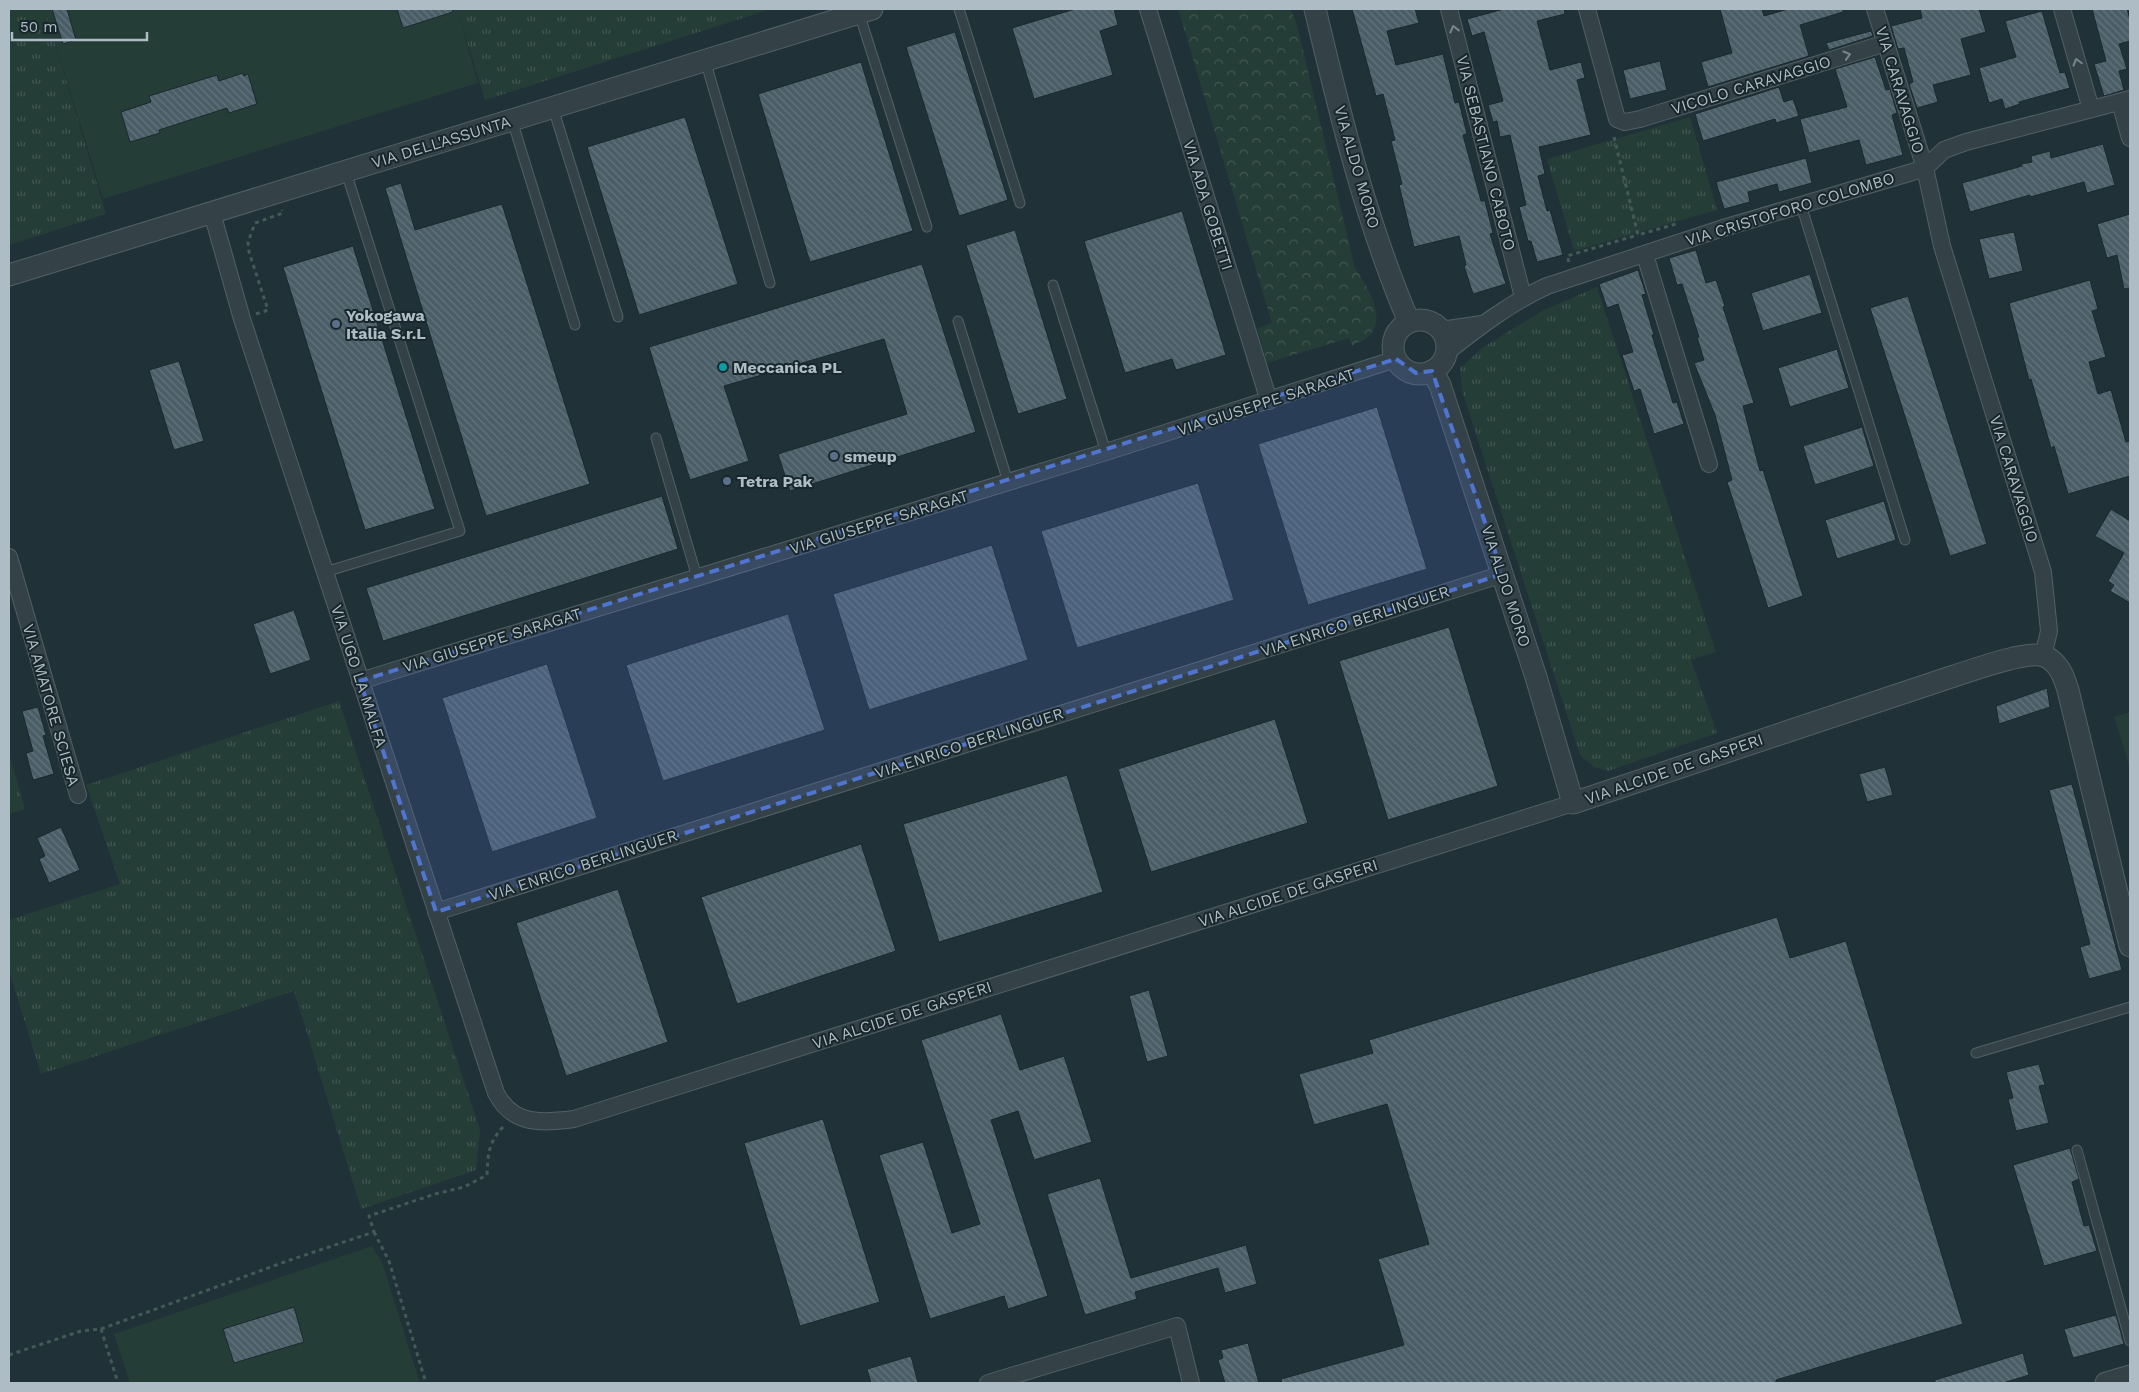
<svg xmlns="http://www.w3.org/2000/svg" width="2139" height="1392" font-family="'Work Sans',sans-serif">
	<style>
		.grass { fill: url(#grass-tufts) }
		.forest { fill: url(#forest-crowns) }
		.garden { fill: #253d37 }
		.building { fill: url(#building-back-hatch); stroke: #1b292e }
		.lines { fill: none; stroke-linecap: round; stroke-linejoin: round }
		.service-casing { stroke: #516066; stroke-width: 11 }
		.minor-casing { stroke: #516066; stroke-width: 18 }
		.tertiary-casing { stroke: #516066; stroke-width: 23 }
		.path { stroke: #445a56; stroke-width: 3; stroke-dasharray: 4 4; stroke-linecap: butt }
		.service { stroke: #344248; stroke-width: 9 }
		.minor { stroke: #344248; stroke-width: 16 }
		.tertiary { stroke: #344248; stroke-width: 21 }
		.oneway { stroke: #77868d }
		.marked { fill: #5075d1; fill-opacity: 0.2; stroke: #5075d1; stroke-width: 4; stroke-dasharray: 10 6; stroke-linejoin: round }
		.service-dot { fill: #5c6f8a; stroke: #19272c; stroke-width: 2 }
		.culture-dot { fill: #0f9aa8; stroke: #19272c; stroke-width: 2 }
		.labels { text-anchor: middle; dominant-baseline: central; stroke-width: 4; stroke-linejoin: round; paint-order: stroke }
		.street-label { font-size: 16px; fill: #aebdc5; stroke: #19272c }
		.poi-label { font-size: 16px; font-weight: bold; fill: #aebdc5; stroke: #19272c; text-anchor: start }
	</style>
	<defs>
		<pattern id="grass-tufts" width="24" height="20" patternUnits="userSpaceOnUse" patternTransform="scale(1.25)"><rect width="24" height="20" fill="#253d37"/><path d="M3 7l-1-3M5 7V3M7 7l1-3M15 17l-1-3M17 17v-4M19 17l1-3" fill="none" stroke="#425752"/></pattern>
		<pattern id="forest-crowns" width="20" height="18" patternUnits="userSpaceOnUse" patternTransform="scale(1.25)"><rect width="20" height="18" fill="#253d37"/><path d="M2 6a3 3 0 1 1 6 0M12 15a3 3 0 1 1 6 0" fill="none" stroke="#425752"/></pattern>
		<pattern id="building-back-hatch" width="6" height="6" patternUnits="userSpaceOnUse" patternTransform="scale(1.25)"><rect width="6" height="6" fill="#4b5e67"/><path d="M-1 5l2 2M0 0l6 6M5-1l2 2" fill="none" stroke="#62737b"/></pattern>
	</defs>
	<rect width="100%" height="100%" fill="#203137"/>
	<g class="grass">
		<path d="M9 9H45L106 214 9 245Z"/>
		<path d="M457 9H771L485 100Z"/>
		<path d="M1690 117 1717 210 1574 251 1547 159Z"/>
		<path d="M1597 287 1716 652 1691 660 1717 733 1608 771 1594 767 1580 755 1462 391 1460 368 1482 348 1542 311Z"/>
		<path d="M339 701 480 1130 476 1170 361 1209 294 991 41 1074 9 971V920L120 884 86 785Z"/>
		<path d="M9 753 25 809 9 814Z"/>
	</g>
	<path class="forest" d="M1178 9H1290L1296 21 1355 268C1366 285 1388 317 1369 336 1365 340 1357 343 1352 346L1349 338 1267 363 1257 328 1272 323Z"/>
	<g class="garden">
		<path d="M45 9H457L478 83 103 199Z"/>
		<path d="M2130 712V768L2114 717Z"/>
		<path d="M372 1246 382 1262 420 1383H130L114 1334Z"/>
	</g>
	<g class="building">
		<path d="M52 9H67L76 40 63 44Z"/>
		<path d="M397 9H452L453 12 403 28Z"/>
		<path d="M1075 9H1114L1118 25 1100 31 1113 75 1034 99 1012 28Z"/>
		<path d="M1352 9H1415L1419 23 1387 31 1396 65 1443 54 1455 103 1459 102 1467 134 1463 135 1481 201H1485L1493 233 1490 234 1506 284 1473 294 1464 266 1466 265 1459 236 1414 247 1399 185 1402 184 1391 141 1395 140 1383 94 1376 96Z"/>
		<path d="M1504 9H1564L1565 14 1537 21 1550 70 1581 62 1585 78 1577 80 1591 135 1539 147 1545 174 1538 176 1547 211 1550 210 1563 255 1537 262 1531 241H1528L1519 207 1526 205 1510 135 1500 137 1497 121 1493 122 1488 105 1503 101 1484 32 1472 36 1467 19Z"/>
		<path d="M1720 9H1762L1764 16 1788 9H1843V12L1800 25 1809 56 1708 87 1701 62 1732 53Z"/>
		<path d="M1920 9H1979L1986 32 1961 39 1971 75 1933 85 1938 102 1917 108 1909 84 1913 82 1904 48 1898 49 1891 26 1922 18Z"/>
		<path d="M2092 9H2127L2130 20V41L2119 44 2127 69 2119 71 2124 90 2104 96 2094 64 2106 61Z"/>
		<path d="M2042 11 2060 73 2065 72 2070 88 2019 102 2020 104 2005 109 2002 99 1989 103 1979 68 2016 57 2005 21Z"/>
		<path d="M1871 31 1873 36 1829 50 1826 43Z"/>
		<path d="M955 32 1008 200 959 216 906 47Z"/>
		<path d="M1875 57 1886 90 1890 89 1897 113 1892 115 1903 155 1866 165 1859 140 1809 153 1800 119 1847 107 1835 69Z"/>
		<path d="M1660 61 1667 90 1630 99 1623 70Z"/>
		<path d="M861 62 913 231 810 262 758 94Z"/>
		<path d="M243 73 244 76 248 74 257 104 229 113 227 108 159 130 160 133 130 142 121 112 151 102 149 96 217 75 219 81Z"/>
		<path d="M1779 87 1784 102 1793 99 1799 116 1776 123 1775 119 1703 141 1695 114Z"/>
		<path d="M685 117 738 284 639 315 587 147Z"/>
		<path d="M2103 144 2115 185 2087 193 2084 182 2030 197V195L1970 212 1962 183 2022 166 2021 164 2032 162 2031 156 2050 151 2051 158Z"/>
		<path d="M1806 158 1812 183 1779 192 1777 184 1748 192 1750 202 1724 209 1716 182Z"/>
		<path d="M401 183 415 230 502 204 590 484 486 516 385 188Z"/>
		<path d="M1182 211 1226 355 1176 370 1172 359 1125 373 1084 241Z"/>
		<path d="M2130 214V288L2124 289 2117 255 2107 258 2097 224Z"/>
		<path d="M1015 230 1067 399 1018 414 966 245Z"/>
		<path d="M2014 232 2023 271 1989 279 1979 239Z"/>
		<path d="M353 246 435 509 365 530 283 267Z"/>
		<path d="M1696 250 1706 283 1716 280 1725 306 1723 307 1754 403 1743 406 1760 471 1763 470 1803 596 1768 608 1727 482 1732 480 1715 415 1694 363 1704 360 1697 337H1699L1682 284 1677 285 1669 258Z"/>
		<path d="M922 264 976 432 790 491 778 454 907 414 884 339 724 386 749 461 690 480 649 347Z"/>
		<path d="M1638 270 1646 294 1642 295 1654 335H1652L1673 403 1677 402 1684 424 1654 434 1640 389 1634 391 1622 355 1633 352 1618 304 1607 308 1599 284Z"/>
		<path d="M1810 274 1822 313 1763 331 1751 293Z"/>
		<path d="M2090 280 2098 309 2092 311 2106 357 2089 362 2098 394 2111 390 2126 442 2130 441V476L2068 494 2054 446 2051 448 2031 379 2029 380 2009 303Z"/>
		<path d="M1908 296 1987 544 1950 556 1870 308Z"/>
		<path d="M1837 349 1849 388 1790 407 1778 368Z"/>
		<path d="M179 361 204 441 174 450 149 370Z"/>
		<path d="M1377 407 1427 569 1308 605 1258 444Z"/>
		<path d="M1862 427 1874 466 1815 485 1803 446Z"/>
		<path d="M1198 483 1234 600 1077 648 1041 531Z"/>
		<path d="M662 496 678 549 383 641 366 588Z"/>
		<path d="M1884 501 1896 540 1837 559 1825 520Z"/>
		<path d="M2111 509 2130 521V603L2110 591 2114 585 2108 581 2124 553 2095 536Z"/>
		<path d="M992 545 1028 660 869 710 833 594Z"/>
		<path d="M294 610 311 660 270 674 253 624Z"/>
		<path d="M788 614 825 730 663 781 626 665Z"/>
		<path d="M1449 627 1498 786 1388 820 1339 661Z"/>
		<path d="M547 664 597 818 492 852 442 698Z"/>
		<path d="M2047 688 2050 707 1999 724 1996 706Z"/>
		<path d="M38 707 46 735 43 736 54 774 33 780 26 753 33 751 22 711Z"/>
		<path d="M1275 719 1308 823 1151 872 1118 769Z"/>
		<path d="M1885 767 1893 795 1867 802 1859 774Z"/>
		<path d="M1067 775 1103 892 939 942 903 824Z"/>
		<path d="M2072 784 2122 970 2089 979 2080 947 2090 944 2049 790Z"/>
		<path d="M61 827 80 870 49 883 39 859 45 856 37 838Z"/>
		<path d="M861 844 896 951 737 1004 701 897Z"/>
		<path d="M618 889 668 1042 566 1076 516 923Z"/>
		<path d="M1777 917 1790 958 1846 941 1963 1324 1776 1380V1383H1282L1281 1379 1404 1345 1378 1259 1429 1244 1387 1104 1314 1125 1299 1074 1373 1053 1369 1040Z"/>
		<path d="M1149 990 1168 1056 1147 1062 1129 996Z"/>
		<path d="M1001 1014 1020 1070 1064 1056 1092 1142 1034 1160 1018 1111 991 1120 1048 1296 1008 1309 1004 1296 930 1319 879 1155 923 1142 952 1233 980 1224 921 1040Z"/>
		<path d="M2039 1064 2045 1085 2039 1086 2049 1123 2016 1131 2008 1099 2013 1098 2006 1072Z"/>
		<path d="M823 1119 880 1302 800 1326 744 1143Z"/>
		<path d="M2070 1148 2079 1179 2072 1182 2084 1226 2089 1225 2097 1251 2044 1266 2013 1165Z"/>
		<path d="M1100 1178 1131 1278 1246 1245 1257 1284 1225 1293 1218 1268 1135 1292 1137 1299 1085 1315 1047 1194Z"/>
		<path d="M294 1307 304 1342 234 1363 223 1329Z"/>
		<path d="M2116 1315 2124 1344 2073 1358 2064 1329Z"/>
		<path d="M1248 1343 1259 1383H1225L1218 1360 1223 1358 1221 1350Z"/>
		<path d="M2023 1353 2029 1375 2003 1383H1935V1380Z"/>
		<path d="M911 1356 918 1383H871L867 1369Z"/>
	</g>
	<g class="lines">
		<defs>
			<g id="service">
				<path d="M959 9 1020 203"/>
				<path d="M859 13 927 227"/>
				<path d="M705 60 770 283"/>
				<path d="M553 108 618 317"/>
				<path d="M512 120 575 325"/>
				<path d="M1801 205 1905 540"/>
				<path d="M1053 285 1106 452"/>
				<path d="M958 321 1008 482"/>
				<path d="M656 438 697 577"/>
				<path d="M325 572 460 531 346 172"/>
				<path d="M1976 1053 2130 1007"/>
				<path d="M2077 1150 2130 1341"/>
			</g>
			<g id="minor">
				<path d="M1148 9 1269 401"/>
				<path d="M1449 9 1523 297"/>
				<path d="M1587 9 1617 119 1625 122 1640 119 1886 43"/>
				<path d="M1875 9 1925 168 1942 246 2043 572 2049 631 2043 656"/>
				<path d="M2062 9 2091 109"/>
				<path d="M2120 102 2130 138"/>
				<path d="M212 213 242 319 496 1093C513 1126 542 1123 574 1119L1573 803"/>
				<path d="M1645 255 1709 464"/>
				<path d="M1441 330 1482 324"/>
				<path d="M1447 352C1479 327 1510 303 1547 286L1720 229 1909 173 1925 168 1944 150 1966 142 2130 99"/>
				<path d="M9 557 78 795"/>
				<path d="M360 681 1106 452 1396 359"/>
				<path d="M436 912 1503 574"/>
				<path d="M988 1383 1177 1326 1191 1383"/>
			</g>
			<g id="tertiary">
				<path d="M1315 9C1340 114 1366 222 1409 322"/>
				<path d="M9 275 872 9"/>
				<circle cx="1420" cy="347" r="27"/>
				<path d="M1432 371 1440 385 1536 677 1573 803 1954 676C1973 670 2028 650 2044 656 2059 662 2064 677 2068 690L2130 946"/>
				<path d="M2106 1383 2130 1376"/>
			</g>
		</defs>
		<use href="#service" class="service-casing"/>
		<use href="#minor" class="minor-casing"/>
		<use href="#tertiary" class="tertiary-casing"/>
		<g class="path">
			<path d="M1614 137 1638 235 1676 224"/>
			<path d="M1569 262 1567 256 1638 235"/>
			<path d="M256 314 268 310 249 252 248 242 255 223 283 213 282 210"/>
			<path d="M374 1232 389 1261 426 1383"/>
			<path d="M101 1329 118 1383"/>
			<path d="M9 1355 81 1331 101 1329 290 1260 374 1232 369 1216 435 1194 464 1187 487 1175C488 1155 488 1143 503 1127"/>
		</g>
		<use href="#service" class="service"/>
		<use href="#minor" class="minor"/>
		<use href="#tertiary" class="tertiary"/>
	</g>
	<defs><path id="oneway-chevron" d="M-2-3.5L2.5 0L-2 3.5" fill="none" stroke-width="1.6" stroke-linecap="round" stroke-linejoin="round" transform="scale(1.25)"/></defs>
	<g class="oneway">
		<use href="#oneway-chevron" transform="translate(1454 29) rotate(-104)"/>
		<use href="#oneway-chevron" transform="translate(1847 55) rotate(-17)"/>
		<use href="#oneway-chevron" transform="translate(2077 62) rotate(-106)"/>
	</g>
	<path class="marked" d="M1396 359 1416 373 1432 371 1503 574 436 912 360 681Z"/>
	<g class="service-dot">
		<circle cx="336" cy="324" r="5"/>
		<circle cx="834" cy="456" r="5"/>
		<circle cx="727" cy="481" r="5"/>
	</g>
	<circle class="culture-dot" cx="723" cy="367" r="5"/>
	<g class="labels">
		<g class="street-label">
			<text transform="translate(1751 85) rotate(-17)">VICOLO CARAVAGGIO</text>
			<text transform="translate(1900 90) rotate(73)">VIA CARAVAGGIO</text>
			<text transform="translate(441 142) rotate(-17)">VIA DELL'ASSUNTA</text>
			<text transform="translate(1486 153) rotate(76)">VIA SEBASTIANO CABOTO</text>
			<text transform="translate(1357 167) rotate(74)">VIA ALDO MORO</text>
			<text transform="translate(1208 205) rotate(73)">VIA ADA GOBETTI</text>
			<text transform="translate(1790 209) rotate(-17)">VIA CRISTOFORO COLOMBO</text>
			<text transform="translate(1266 402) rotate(-18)">VIA GIUSEPPE SARAGAT</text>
			<text transform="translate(2014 479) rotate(73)">VIA CARAVAGGIO</text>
			<text transform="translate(879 522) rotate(-17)">VIA GIUSEPPE SARAGAT</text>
			<text transform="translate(1506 586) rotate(72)">VIA ALDO MORO</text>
			<text transform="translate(1355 621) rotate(-18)">VIA ENRICO BERLINGUER</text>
			<text transform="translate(492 640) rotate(-17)">VIA GIUSEPPE SARAGAT</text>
			<text transform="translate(359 676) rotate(72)">VIA UGO LA MALFA</text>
			<text transform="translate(51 705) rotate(74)">VIA AMATORE SCIESA</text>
			<text transform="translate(969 743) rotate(-18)">VIA ENRICO BERLINGUER</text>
			<text transform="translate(1674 769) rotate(-19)">VIA ALCIDE DE GASPERI</text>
			<text transform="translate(583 865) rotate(-18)">VIA ENRICO BERLINGUER</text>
			<text transform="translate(1288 893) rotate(-18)">VIA ALCIDE DE GASPERI</text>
			<text transform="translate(902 1015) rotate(-18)">VIA ALCIDE DE GASPERI</text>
		</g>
		<g class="poi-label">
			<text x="346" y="315">Yokogawa<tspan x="346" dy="18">Italia S.r.L</tspan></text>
			<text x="733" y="367">Meccanica PL</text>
			<text x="844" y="456">smeup</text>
			<text x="737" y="481">Tetra Pak</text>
		</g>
	</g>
	<rect width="2139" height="1392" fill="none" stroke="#aebdc5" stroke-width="20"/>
	<path d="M12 32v8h135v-8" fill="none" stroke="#aebdc5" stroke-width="2.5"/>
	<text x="20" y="32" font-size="15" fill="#aebdc5" stroke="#19272c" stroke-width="4" paint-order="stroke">50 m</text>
</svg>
